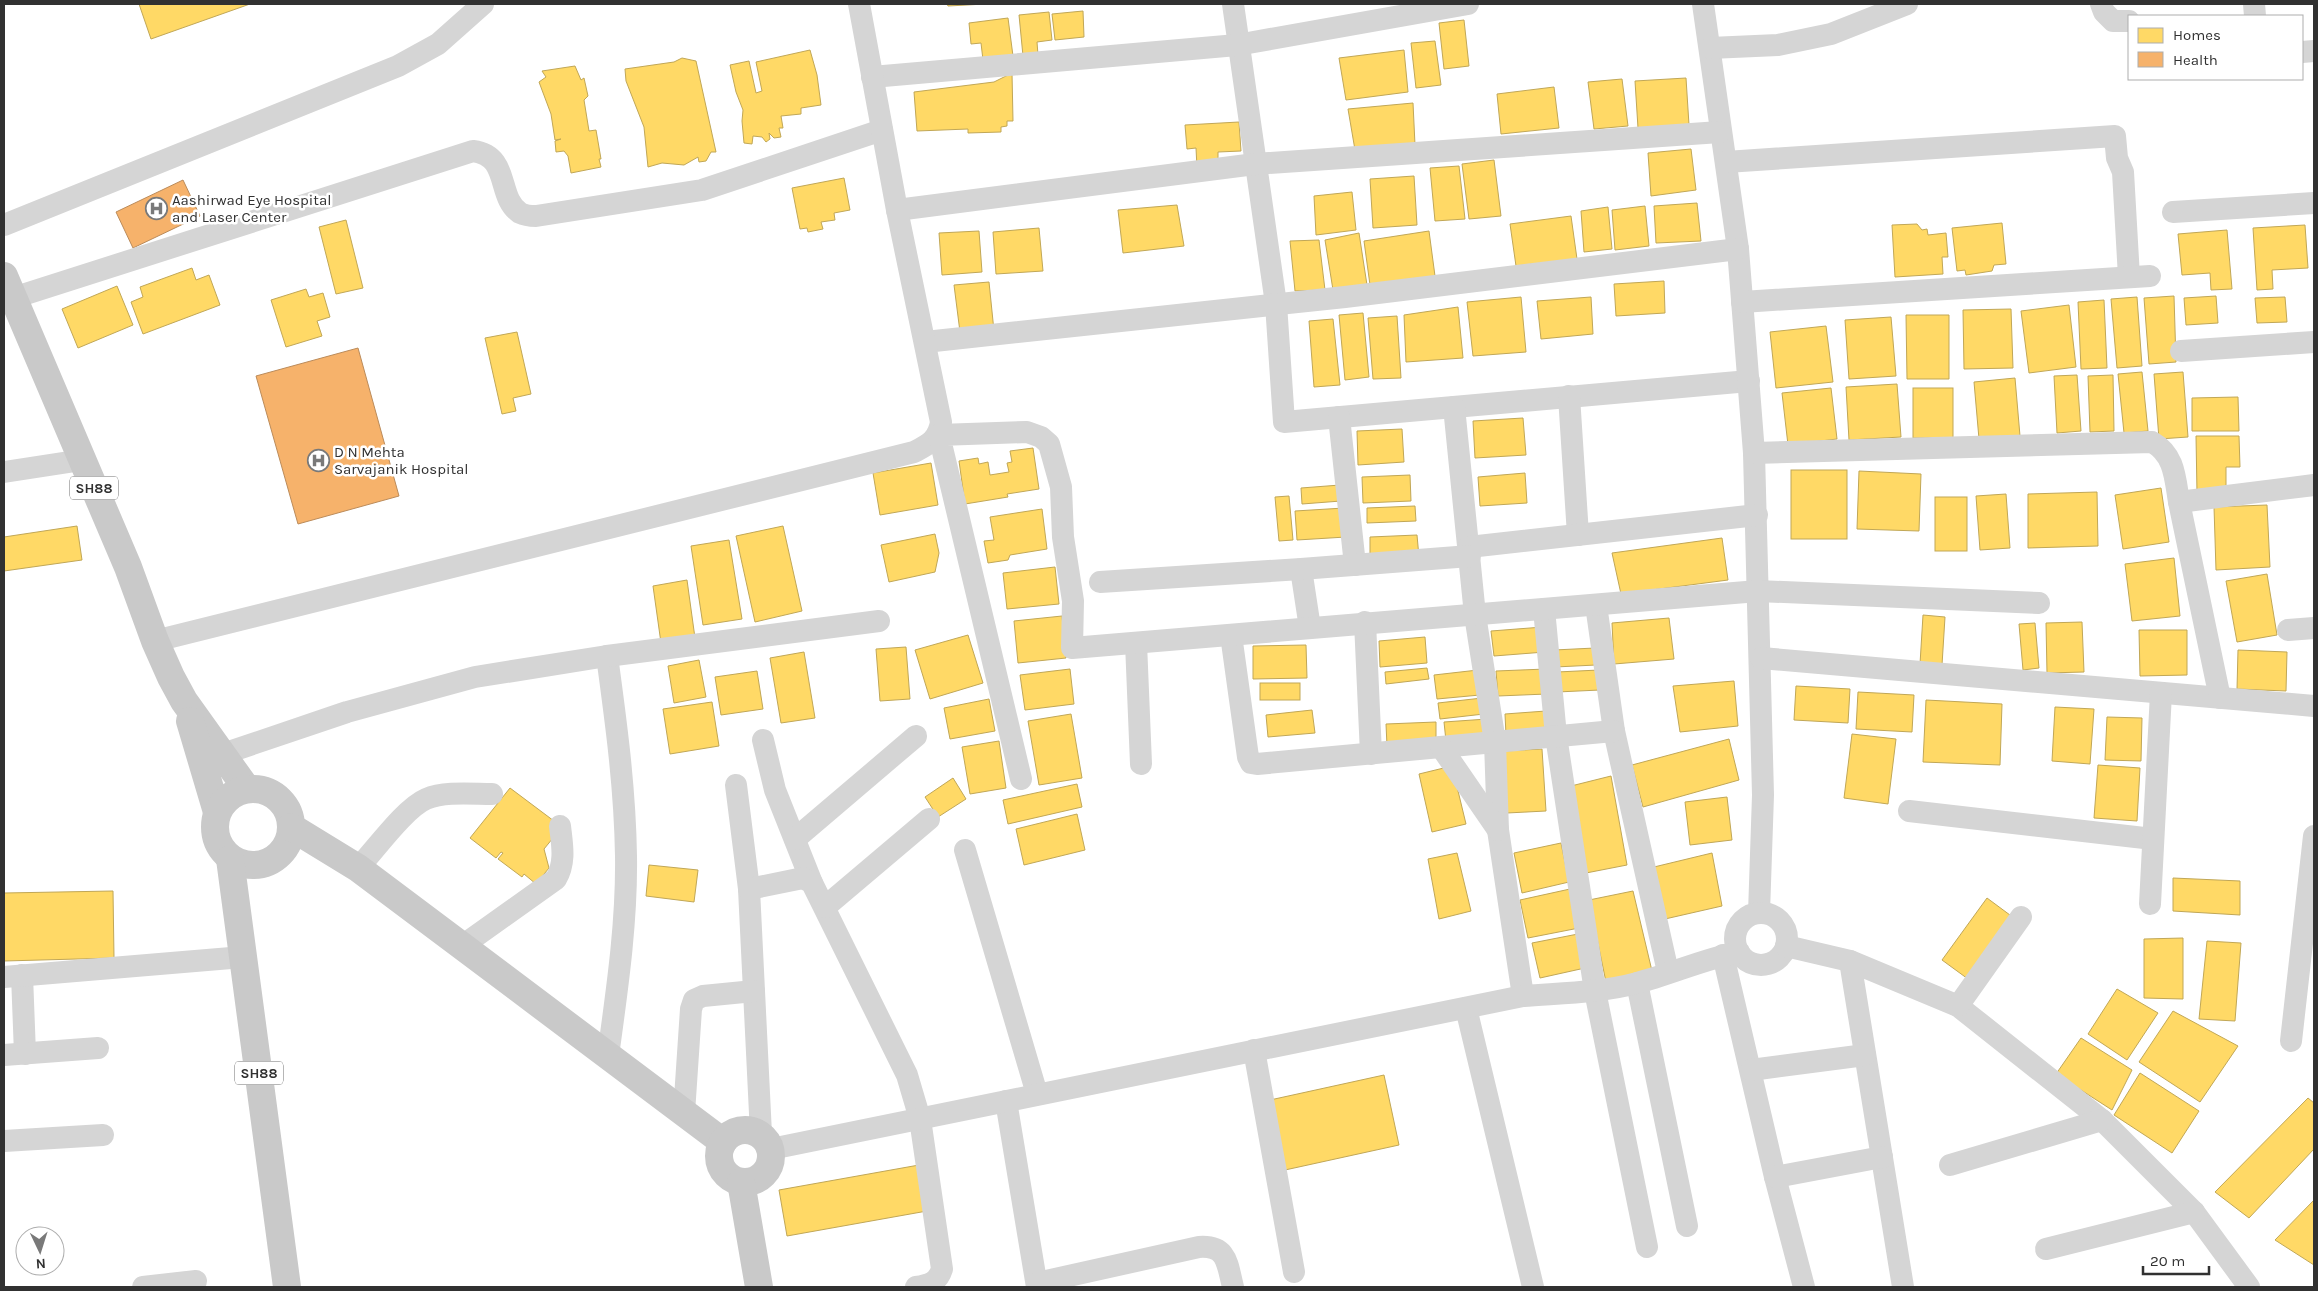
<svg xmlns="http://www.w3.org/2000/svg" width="2318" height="1291" font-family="Karla,sans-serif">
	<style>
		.homes { fill: #ffd966; stroke: #c1a756 }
		.health { fill: #f6b26b; stroke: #bb8b5a }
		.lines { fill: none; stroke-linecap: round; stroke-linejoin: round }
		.minor { stroke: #d5d5d5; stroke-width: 22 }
		.major { stroke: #c9c9c9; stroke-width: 28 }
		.labels { text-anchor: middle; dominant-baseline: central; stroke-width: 5; stroke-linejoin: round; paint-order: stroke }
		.shield { fill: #fff; stroke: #6f6f6f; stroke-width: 1 }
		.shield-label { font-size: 14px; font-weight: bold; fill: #313131 }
		.poi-label { font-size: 15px; fill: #313131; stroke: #fff; text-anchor: start }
	</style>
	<rect width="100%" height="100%" fill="#fff"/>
	<g class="homes">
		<path d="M139 4H250L151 39Z"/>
		<path d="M947 4H985L948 6Z"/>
		<path d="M1083 11 1084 37 1055 40 1052 14Z"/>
		<path d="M1049 12 1052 40 1037 42 1038 55 1023 56 1019 15Z"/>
		<path d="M1008 18 1013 56 983 60 981 43 971 44 969 23Z"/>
		<path d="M1464 20 1469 66 1444 69 1439 23Z"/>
		<path d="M1435 41 1441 85 1416 88 1411 43Z"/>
		<path d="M810 50 817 75 821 105 801 108V114L781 116 783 128H779L781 137 774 138 769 133 770 139 766 142 762 137 753 136 752 144 744 143 742 121 743 110 736 92 730 65 749 61 756 93 762 91 756 62Z"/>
		<path d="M1404 50 1408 92 1346 100 1339 58Z"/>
		<path d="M682 58 696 61 716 152H711L706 161 699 162 698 157 684 165 662 163 648 167 644 127 626 81 625 69 674 62Z"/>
		<path d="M575 66 581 80 584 78 588 96 584 100 589 131 596 130 601 159H599L601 167 571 173 568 156 564 151 556 152 555 141 561 139 555 140 551 114 539 82 546 77 542 71Z"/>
		<path d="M1012 73 1013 121H1007V126L1001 127V132L968 133V129L917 131 914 92 994 82Z"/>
		<path d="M1686 78 1689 125 1638 128 1635 81Z"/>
		<path d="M1622 79 1628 126 1594 129 1588 82Z"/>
		<path d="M1554 87 1559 128 1501 134 1497 94Z"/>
		<path d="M1413 103 1415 145 1355 150 1348 109Z"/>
		<path d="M1239 122 1241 151 1218 152V167L1197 168 1196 148 1187 149 1185 125Z"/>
		<path d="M1691 149 1696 190 1651 196 1648 153Z"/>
		<path d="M1494 160 1501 216 1469 219 1462 164Z"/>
		<path d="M1459 166 1465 219 1435 221 1430 168Z"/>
		<path d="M1414 176 1417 225 1373 228 1370 179Z"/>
		<path d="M844 178 850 210 834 213 835 220 821 222 823 229 808 232 807 228 800 229 792 188Z"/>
		<path d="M1352 192 1356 230 1316 235 1314 196Z"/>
		<path d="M1697 203 1701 241 1656 243 1654 206Z"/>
		<path d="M1177 205 1184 246 1123 253 1118 210Z"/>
		<path d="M1645 206 1649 246 1615 250 1612 210Z"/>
		<path d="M1608 207 1612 249 1584 252 1581 211Z"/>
		<path d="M1571 216 1577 259 1516 266 1510 224Z"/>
		<path d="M346 220 363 288 336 294 319 227Z"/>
		<path d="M2002 223 2006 264 1994 265 1992 271 1966 275 1965 270 1957 271 1952 228Z"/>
		<path d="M1917 224 1922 230 1927 229 1928 235 1946 233 1948 257H1942L1943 274 1895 277 1892 225Z"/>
		<path d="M2305 225 2308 268 2272 270 2273 289 2257 290 2253 228Z"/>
		<path d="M1039 228 1043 271 996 274 993 232Z"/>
		<path d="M2227 230 2232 289 2211 290 2210 273 2182 275 2178 234Z"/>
		<path d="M979 231 982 272 942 275 939 233Z"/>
		<path d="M1429 231 1435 276 1370 285 1364 241Z"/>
		<path d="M1359 233 1367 285 1333 290 1325 240Z"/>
		<path d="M1319 240 1325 290 1295 291 1290 241Z"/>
		<path d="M192 268 196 280 209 275 220 305 143 334 131 302 143 297 140 287Z"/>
		<path d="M1664 281 1665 313 1616 316 1614 284Z"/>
		<path d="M989 282 994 331 960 332 954 285Z"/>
		<path d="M117 286 133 325 78 348 62 309Z"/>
		<path d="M306 289 309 297 323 293 330 317 317 321 322 336 286 347 271 300Z"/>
		<path d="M2174 296 2176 362 2149 364 2144 298Z"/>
		<path d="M2216 296 2218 323 2186 325 2184 298Z"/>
		<path d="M1521 297 1526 352 1473 356 1467 302Z"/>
		<path d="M1591 297 1593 334 1541 339 1537 301Z"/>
		<path d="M2137 297 2142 366 2117 368 2111 299Z"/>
		<path d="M2285 297 2287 322 2257 323 2255 298Z"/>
		<path d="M2104 300 2107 368 2081 369 2078 302Z"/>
		<path d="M2069 305 2076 367 2029 373 2021 311Z"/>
		<path d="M1458 307 1463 358 1406 362 1404 315Z"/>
		<path d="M2011 309 2013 368 1964 369 1963 310Z"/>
		<path d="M1363 313 1369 377 1345 380 1339 315Z"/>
		<path d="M1906 315H1949V379H1907Z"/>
		<path d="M1397 316 1401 378 1373 379 1368 318Z"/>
		<path d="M1891 317 1896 376 1849 379 1845 320Z"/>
		<path d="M1333 319 1340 385 1314 387 1309 321Z"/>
		<path d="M1826 326 1833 382 1776 388 1770 332Z"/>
		<path d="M517 332 531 394 513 398 516 411 502 414 485 338Z"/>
		<path d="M2142 372 2148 431 2124 433 2118 374Z"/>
		<path d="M2183 372 2188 437 2159 439 2154 374Z"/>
		<path d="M2077 375 2081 431 2057 433 2054 376Z"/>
		<path d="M2113 375 2114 431 2090 432 2088 376Z"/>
		<path d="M2015 378 2020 436 1979 439 1974 382Z"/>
		<path d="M1897 384 1901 437 1849 440 1846 387Z"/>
		<path d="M1831 388 1837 439 1788 445 1782 393Z"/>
		<rect x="1913" y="388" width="40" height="50"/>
		<path d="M2238 397 2239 431H2192V398Z"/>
		<path d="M1523 418 1526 455 1475 458 1473 421Z"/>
		<path d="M1402 429 1404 462 1358 465 1357 431Z"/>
		<path d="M2196 436H2239L2240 467H2226V492L2197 493Z"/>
		<path d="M1033 448 1039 489 1007 494 1008 497 965 504 959 461 978 458 979 464 988 462 990 475 1009 472 1007 463 1012 462 1010 451Z"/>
		<path d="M931 463 938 505 880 515 873 473Z"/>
		<rect x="1791" y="470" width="56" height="69"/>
		<path d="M1859 471 1921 474 1919 531 1857 529Z"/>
		<path d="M1525 473 1527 503 1480 506 1478 477Z"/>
		<path d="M1410 475 1411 501 1363 503 1362 477Z"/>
		<path d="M1340 485 1341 501 1302 504 1301 488Z"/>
		<path d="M2161 488 2169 542 2123 549 2115 495Z"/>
		<path d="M2097 492 2098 546 2028 548V494Z"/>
		<path d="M2006 494 2010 548 1980 550 1976 496Z"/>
		<path d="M1289 496 1293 540 1279 541 1275 497Z"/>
		<rect x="1935" y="497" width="32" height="54"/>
		<path d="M2267 505 2270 567 2216 570 2214 507Z"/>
		<path d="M1415 506 1416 521 1367 523V508Z"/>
		<path d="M1344 508 1346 537 1297 540 1295 511Z"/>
		<path d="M1042 509 1047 549 1010 555 1008 560 988 563 984 541 994 540 990 517Z"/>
		<path d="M77 526 82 560 4 571V537Z"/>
		<path d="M783 526 802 611 755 622 736 536Z"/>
		<path d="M935 534 939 553 935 572 889 582 881 545Z"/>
		<path d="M1417 535 1419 557 1370 559V537Z"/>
		<path d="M1722 538 1728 580 1621 594 1612 553Z"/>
		<path d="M729 540 742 619 703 625 691 546Z"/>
		<path d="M2174 558 2180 616 2132 621 2125 564Z"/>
		<path d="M1055 567 1059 604 1007 609 1003 573Z"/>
		<path d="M2267 574 2277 635 2237 642 2226 581Z"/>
		<path d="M687 580 695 638 661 643 653 586Z"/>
		<path d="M1923 615 1945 617 1942 665 1920 664Z"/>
		<path d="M1062 616 1066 658 1018 663 1014 621Z"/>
		<path d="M1669 618 1674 659 1614 664 1612 623Z"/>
		<path d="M2082 622 2084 672 2047 673 2046 623Z"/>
		<path d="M2035 623 2039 668 2023 670 2019 624Z"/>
		<path d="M1543 627 1545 652 1494 656 1491 631Z"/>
		<path d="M2139 630H2187V675L2140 676Z"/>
		<path d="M968 635 983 683 930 699 915 650Z"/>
		<path d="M1425 637 1427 663 1380 667 1379 641Z"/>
		<path d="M1306 645 1307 678 1253 679V646Z"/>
		<path d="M906 647 910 699 880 701 876 649Z"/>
		<path d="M1595 648 1596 665 1555 667 1554 650Z"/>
		<path d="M2238 650 2287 652 2286 691 2237 689Z"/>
		<path d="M804 652 815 718 781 723 770 658Z"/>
		<path d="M699 660 706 697 674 703 668 666Z"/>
		<path d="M1427 668 1429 679 1386 684 1385 672Z"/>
		<path d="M1070 669 1074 704 1025 710 1020 675Z"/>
		<path d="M1546 669 1547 694 1498 696 1496 671Z"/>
		<path d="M1478 670 1480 695 1437 699 1434 675Z"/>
		<path d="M1599 670 1600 690 1557 692V672Z"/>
		<path d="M757 671 763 709 721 715 715 677Z"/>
		<path d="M1734 681 1738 726 1680 732 1673 686Z"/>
		<rect x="1260" y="683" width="40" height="17"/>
		<path d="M1796 686 1850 689 1848 723 1794 720Z"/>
		<path d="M1858 692 1914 695 1912 732 1856 729Z"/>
		<path d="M1482 698 1484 714 1440 719 1438 703Z"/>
		<path d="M989 699 995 731 950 739 944 708Z"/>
		<path d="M1926 700 2002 704 2000 765 1923 762Z"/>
		<path d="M712 702 719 746 670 754 663 709Z"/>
		<path d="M2055 707 2094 709 2090 764 2052 761Z"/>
		<path d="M1312 710 1315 733 1268 737 1266 715Z"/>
		<path d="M1546 711 1548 732 1506 735 1505 714Z"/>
		<path d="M1071 714 1082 778 1039 785 1028 721Z"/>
		<path d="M2107 717 2142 718 2141 761 2105 760Z"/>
		<path d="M1487 719 1488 738 1446 741 1444 722Z"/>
		<path d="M1436 722V743L1387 746 1386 724Z"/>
		<path d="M1852 734 1896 739 1888 804 1844 798Z"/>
		<path d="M1729 739 1739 780 1643 807 1632 765Z"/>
		<path d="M999 741 1006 788 970 794 962 747Z"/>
		<path d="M1542 749 1546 811 1507 813 1504 751Z"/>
		<path d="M2098 765 2140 768 2137 821 2094 818Z"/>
		<path d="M1452 766 1466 824 1432 832 1419 774Z"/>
		<path d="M1611 776 1627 865 1586 873 1571 786Z"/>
		<path d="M953 778 966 799 938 817 925 797Z"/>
		<path d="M1077 784 1082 807 1008 824 1003 800Z"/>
		<path d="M510 788 562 827 544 849 549 868 536 884 524 874 522 877 498 859 503 853 501 852 496 858 470 838Z"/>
		<path d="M1727 797 1732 840 1690 845 1685 802Z"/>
		<path d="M1077 814 1085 850 1024 865 1016 829Z"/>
		<path d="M1561 843 1569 882 1522 893 1514 853Z"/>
		<path d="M1457 853 1471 911 1439 919 1428 859Z"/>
		<path d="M1712 853 1722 906 1665 919 1654 867Z"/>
		<path d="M649 865 698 870 694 902 646 896Z"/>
		<path d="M2173 878 2240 881V915L2173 911Z"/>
		<path d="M1570 889 1579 928 1528 938 1520 900Z"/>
		<path d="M113 891 114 958 4 961V893Z"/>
		<path d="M1633 891 1652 971 1606 982 1589 900Z"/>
		<path d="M1987 898 2014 918 1968 979 1942 960Z"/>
		<path d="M1578 934 1585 968 1540 978 1532 943Z"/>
		<path d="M2183 938V999L2144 998V939Z"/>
		<path d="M2207 941 2241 943 2235 1021 2199 1019Z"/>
		<path d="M2117 989 2158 1013 2127 1060 2088 1034Z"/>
		<path d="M2173 1011 2238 1046 2200 1102 2139 1062Z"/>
		<path d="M2081 1038 2132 1070 2112 1110 2056 1074Z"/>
		<path d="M2140 1073 2199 1111 2172 1153 2114 1115Z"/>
		<path d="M1384 1075 1399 1145 1285 1170 1270 1100Z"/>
		<path d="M2308 1098 2314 1103V1149L2249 1218 2215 1192Z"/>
		<path d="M919 1165 927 1211 787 1236 779 1190Z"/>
		<path d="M2314 1200V1265L2275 1240Z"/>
	</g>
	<g class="health">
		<path d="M183 180 200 216 133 248 116 212Z"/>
		<path d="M358 348 399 496 298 524 256 376Z"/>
	</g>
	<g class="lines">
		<g class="minor">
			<path d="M1233 4 1276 304 1284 422 1749 381"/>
			<path d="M1703 4 1738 249 1754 453 1763 795 1759 913"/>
			<path d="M2101 4 2104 12 2113 21H2129"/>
			<path d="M2254 4 2255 16"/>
			<path d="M1710 48 1778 45 1831 34 1907 4"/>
			<path d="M2302 52 2314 51"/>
			<path d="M872 77 1237 45 1468 4"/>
			<path d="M1726 162 2115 136 2117 158 2123 172 2129 277"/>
			<path d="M897 210 1255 164 1720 132"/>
			<path d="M2173 212 2314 203"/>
			<path d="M4 225 398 66 438 44 483 4"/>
			<path d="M13 298 473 151C511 156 496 197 520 213 524 215 531 216 536 216L702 190 882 130"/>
			<path d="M1742 302 2150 276"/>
			<path d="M925 342 1345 297 1738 249"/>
			<path d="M2181 351 2314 342"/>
			<path d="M1569 396 1578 535"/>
			<path d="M1454 407 1475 615 1495 742 1498 830 1523 996"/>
			<path d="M1339 417 1355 565"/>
			<path d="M1754 453 2152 442C2175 455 2175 478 2179 502"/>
			<path d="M4 472 82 460"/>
			<path d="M1469 547 1757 515"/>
			<path d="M1301 569 1310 628"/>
			<path d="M1100 582 1301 569 1470 556"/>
			<path d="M1596 605 1614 731 1668 972"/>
			<path d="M1544 609 1556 736 1595 991 1647 1247"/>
			<path d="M1365 622 1371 754"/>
			<path d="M2288 630 2314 628"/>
			<path d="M1231 635 1248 757 1251 763 1257 764 1614 731"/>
			<path d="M155 641 914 452C929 444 938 440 941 422L897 210 859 4"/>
			<path d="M1136 643 1141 764"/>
			<path d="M607 656C616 722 625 788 626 856 627 923 617 990 608 1056"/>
			<path d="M1761 658 2314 706"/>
			<path d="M2220 698 2179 502 2314 485"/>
			<path d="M763 740 775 790 812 883"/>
			<path d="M1441 747 1498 830"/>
			<path d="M223 754 347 712 475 677 607 656 879 621"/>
			<path d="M1021 779 939 435 1027 432 1041 437 1049 444 1061 487 1063 537 1073 601 1072 648 1758 591 2039 603"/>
			<path d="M736 785 749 889 761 1134"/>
			<path d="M1909 811 2153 839"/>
			<path d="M795 839 916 736"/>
			<path d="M965 850 1037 1094"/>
			<path d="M358 868C375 850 405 808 426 799 445 791 472 794 492 794"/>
			<path d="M749 889 803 878 812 883 907 1075 920 1119 942 1269C938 1282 930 1285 916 1287"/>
			<path d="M2150 904 2161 693"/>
			<path d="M825 907 929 819"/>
			<circle cx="1761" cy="939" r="26"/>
			<path d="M462 946 556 879C566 862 562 844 560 826"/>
			<path d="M1786 946 1850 961 1958 1006 2102 1120 2194 1212 2249 1287"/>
			<path d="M1723 955 1775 1177 1804 1287"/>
			<path d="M1850 961 1903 1287"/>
			<path d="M22 975 25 1054"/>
			<path d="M4 977 243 957"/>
			<path d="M1637 983 1687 1226"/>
			<path d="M1958 1006 2021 917"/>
			<path d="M1466 1008 1533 1287"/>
			<path d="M2291 1041 2314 836"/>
			<path d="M1254 1050 1294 1272"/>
			<path d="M4 1055 98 1048"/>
			<path d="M1751 1070 1865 1055"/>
			<path d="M1006 1101 1037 1287"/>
			<path d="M684 1113 691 1009 694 1000 703 996 754 991"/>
			<path d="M4 1141 103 1135"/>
			<path d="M771 1149 1523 996C1560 993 1600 993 1637 983 1671 974 1704 959 1739 952"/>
			<path d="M1950 1165 2102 1120"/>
			<path d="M1775 1177 1882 1157"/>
			<path d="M2046 1249 2194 1212"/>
			<path d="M1037 1283 1199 1247C1228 1245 1227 1264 1233 1287"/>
			<path d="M143 1287 196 1281"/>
		</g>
		<g class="major">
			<path d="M4 276 128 567 155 641 171 677 184 701 247 789"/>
			<path d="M190 721 217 812"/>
			<circle cx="253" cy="827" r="38"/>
			<path d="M291 827 358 868 723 1142"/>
			<path d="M230 859 287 1287"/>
			<circle cx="745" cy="1156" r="26"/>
			<path d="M741 1182 759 1287"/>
		</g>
	</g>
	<defs>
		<symbol id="hospital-ring" viewBox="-11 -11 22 22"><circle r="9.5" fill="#fff" stroke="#797979" stroke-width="1.5"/><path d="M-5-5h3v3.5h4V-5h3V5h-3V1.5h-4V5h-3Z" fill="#797979"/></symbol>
	</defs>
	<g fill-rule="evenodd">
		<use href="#hospital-ring" x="144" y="196" width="25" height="25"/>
		<use href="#hospital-ring" x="306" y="448" width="25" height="25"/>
	</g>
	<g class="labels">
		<g class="shield">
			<rect x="70" y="476.5" width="48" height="23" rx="4"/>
			<rect x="235" y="1061.5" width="48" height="23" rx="4"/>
		</g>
		<g class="shield-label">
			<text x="94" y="488">SH88</text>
			<text x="259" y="1073">SH88</text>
		</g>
		<g class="poi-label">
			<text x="172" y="200">Aashirwad Eye Hospital<tspan x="172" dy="17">and Laser Center</tspan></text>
			<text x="334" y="452">D N Mehta<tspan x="334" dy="17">Sarvajanik Hospital</tspan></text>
		</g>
	</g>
	<rect width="2318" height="1291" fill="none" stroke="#313131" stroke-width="10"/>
	<rect x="2128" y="15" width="175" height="65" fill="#ffffff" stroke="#adadad"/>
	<rect x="2138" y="28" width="25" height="15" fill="#ffd966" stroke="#adadad"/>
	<text x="2173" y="40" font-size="15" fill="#313131">Homes</text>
	<rect x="2138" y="52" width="25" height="15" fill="#f6b26b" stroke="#adadad"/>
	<text x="2173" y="65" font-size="15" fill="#313131">Health</text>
	<g transform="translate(40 1251) rotate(176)"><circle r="24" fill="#ffffff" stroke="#adadad"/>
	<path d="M0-4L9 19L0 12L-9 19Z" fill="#797979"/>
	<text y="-8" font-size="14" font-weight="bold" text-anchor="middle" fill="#313131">N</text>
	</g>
	<path d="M2143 1266v8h66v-8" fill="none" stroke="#313131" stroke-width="2.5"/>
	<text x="2150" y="1266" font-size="15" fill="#313131" stroke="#ffffff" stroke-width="4" paint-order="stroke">20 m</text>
</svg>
